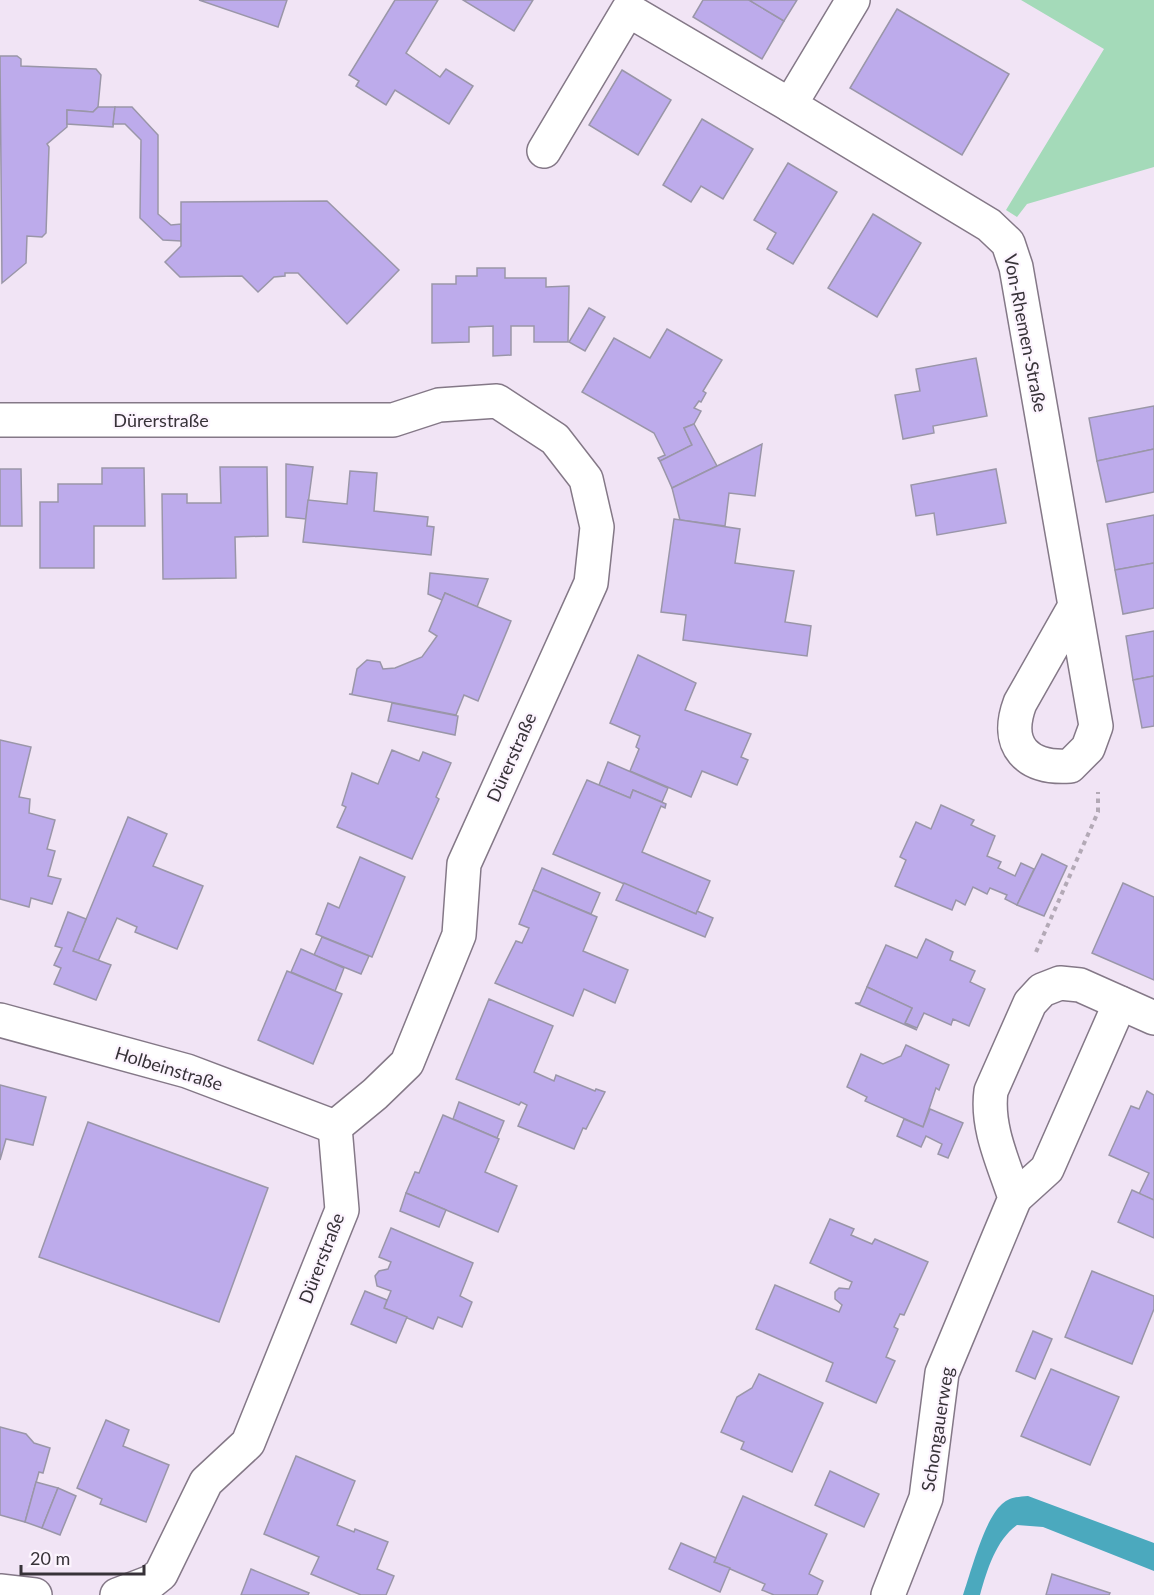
<svg xmlns="http://www.w3.org/2000/svg" width="1154" height="1595" font-family="Lato,sans-serif">
	<style>
		.green { fill: #a4dab9 }
		.water { fill: #4ba9be }
		.building { fill: #bdabeb; stroke: #9a96a8; stroke-width: 1.5 }
		.lines { fill: none; stroke-linecap: round; stroke-linejoin: round }
		.minor-casing { stroke: #847887; stroke-width: 36 }
		.path { stroke: #b3a9b6; stroke-width: 4; stroke-dasharray: 4.5 4.5; stroke-linecap: butt }
		.minor { stroke: #fff; stroke-width: 33 }
		.labels { text-anchor: middle; dominant-baseline: central; stroke-width: 4.5; stroke-linejoin: round; paint-order: stroke }
		.street-label { font-size: 18px; fill: #373238; stroke: #fcf4fe }
	</style>
	<rect width="100%" height="100%" fill="#f1e4f5"/>
	<path class="green" d="M1021 0H1154V167L1027 204 1017 217 1006 210 1104 49Z"/>
	<path class="water" d="M1028 1496 1154 1543V1571L1043 1527 1017 1525C996 1540 987 1570 980 1595H963C971 1572 984 1520 1002 1504 1010 1497 1017 1497 1028 1496Z"/>
	<g class="building">
		<path d="M199 0H287L278 27Z"/>
		<path d="M395 0H438L406 53 440 77 446 69 473 86 449 124 395 90 386 105 356 86 359 81 349 75Z"/>
		<path d="M463 0H533L514 31Z"/>
		<path d="M703 0H749L784 21 762 59 693 17Z"/>
		<path d="M749 0H797L784 21Z"/>
		<path d="M897 9 1009 74 962 155 850 88Z"/>
		<path d="M0 56H17L21 59V66L96 69 101 75 98 107 93 112 67 110V127L47 144 49 147 46 233 42 237 27 236 26 263 2 283Z"/>
		<path d="M622 70 671 100 638 155 589 125Z"/>
		<path d="M98 107H115L113 127 67 124V110L93 112Z"/>
		<path d="M115 107H132L158 135V214L171 225 181 224V241L163 240 140 218 141 140 125 124H113Z"/>
		<path d="M702 119 753 149 723 199 701 186 691 202 663 185Z"/>
		<path d="M788 163 837 192 793 264 767 249 776 233 754 220Z"/>
		<path d="M327 201 399 270 347 324 298 273H285V276L274 277 258 292 242 276 180 277 165 262 181 246V202Z"/>
		<path d="M873 214 921 243 877 317 828 288Z"/>
		<path d="M477 268H505V278H546V287L569 286 568 342H534V326H511V355L493 356V326L469 327V342L432 343V284H456V276H477Z"/>
		<path d="M589 308 605 317 585 351 569 342Z"/>
		<path d="M667 329 722 360 703 391 706 393 701 402 699 401 694 408 701 411 694 424 684 428 692 445 660 461 658 458 665 455 654 433 582 392 614 338 650 358Z"/>
		<path d="M976 358 987 416 933 426 934 433 903 439 895 395 920 391 916 369Z"/>
		<path d="M1154 406V449L1097 461 1089 418Z"/>
		<path d="M694 424 717 466 672 488 660 461 692 445 684 428Z"/>
		<path d="M762 444 755 496 729 493 725 526 680 520 672 488Z"/>
		<path d="M1154 449V492L1106 502 1097 461Z"/>
		<path d="M286 464 313 467 306 519 286 517Z"/>
		<path d="M220 467H267L268 536 235 537 236 578 163 579 162 494H187V503H221Z"/>
		<path d="M102 468H144L145 526H94V568H40V502H58V484H102Z"/>
		<path d="M0 469H21L22 526H0Z"/>
		<path d="M996 469 1006 523 937 535 934 513 916 516 911 485Z"/>
		<path d="M350 471 377 473 374 511 428 517 427 526 434 527 431 555 303 542 308 500 347 504Z"/>
		<path d="M1154 515V563L1115 570 1107 524Z"/>
		<path d="M674 519 740 529 735 563 794 571 785 622 811 626 807 656 683 640 686 615 661 612Z"/>
		<path d="M1154 563V608L1123 614 1115 570Z"/>
		<path d="M430 573 488 579 477 607 445 593 442 600 428 594Z"/>
		<path d="M445 593 511 621 478 701 464 695 456 715 349 694H352L357 669 367 660 380 662 383 669 395 668 422 657 437 636 429 631Z"/>
		<path d="M1154 631V676L1133 680 1126 636Z"/>
		<path d="M638 655 696 683 685 710 751 734 741 757 748 760 737 785 702 771 691 797 630 771 639 749 636 747 640 736 610 723Z"/>
		<path d="M1154 676V726L1142 728 1133 680Z"/>
		<path d="M392 703 458 716 455 735 388 721Z"/>
		<path d="M0 740 31 747 19 797 30 799 29 813 55 820 47 849 55 851 48 876 61 879 52 904 31 898 29 907 0 899Z"/>
		<path d="M392 750 419 761 423 752 451 763 436 797 439 799 412 859 337 827 346 807 342 805 352 773 378 784Z"/>
		<path d="M608 762 668 788 662 802 633 790 630 798 599 785Z"/>
		<path d="M587 780 630 798 633 790 666 804 665 808 661 806 642 852 710 881 696 914 553 854Z"/>
		<path d="M941 805 974 820 971 825 995 836 987 856 1001 862 998 868 1015 876 1021 863 1034 869 1017 905 1005 899 1007 895 990 888 987 894 973 887 965 905 956 900 952 910 895 886 906 860 900 857 916 822 931 829Z"/>
		<path d="M128 817 167 834 153 866 203 886 177 949 135 932 137 927 117 918 98 961 73 951Z"/>
		<path d="M1042 854 1067 866 1044 916 1017 905Z"/>
		<path d="M360 857 405 877 372 957 316 934 328 903 339 908Z"/>
		<path d="M542 868 600 893 591 914 533 890Z"/>
		<path d="M624 883 696 914 697 911 713 918 705 937 616 900Z"/>
		<path d="M1123 883 1154 897V980L1092 953Z"/>
		<path d="M533 890 597 917 583 951 628 970 615 1003 584 989 573 1016 495 983 516 941 522 943 529 928 519 924Z"/>
		<path d="M68 912 86 919 73 951 111 965 96 1000 54 984 61 968 54 965 62 948 55 946Z"/>
		<path d="M322 937 369 956 361 974 314 955Z"/>
		<path d="M926 939 953 952 950 960 975 971 970 982 985 989 969 1026 953 1019 951 1025 924 1013 917 1028 905 1023 912 1008 867 987 886 945 917 958Z"/>
		<path d="M301 949 344 968 335 991 291 972Z"/>
		<path d="M287 971 342 994 313 1064 258 1040Z"/>
		<path d="M867 987 912 1008 905 1023 917 1030 855 1003H860Z"/>
		<path d="M489 999 553 1026 534 1072 554 1081 556 1075 595 1091 596 1089 605 1092 586 1129 583 1128 574 1149 518 1126 527 1105 521 1102 519 1105 456 1079Z"/>
		<path d="M906 1045 949 1065 939 1090 936 1088 923 1127 865 1101 867 1097 847 1087 861 1054 883 1064 901 1056Z"/>
		<path d="M0 1085 46 1097 33 1145 6 1139 0 1160Z"/>
		<path d="M1147 1091 1154 1095V1200L1139 1194 1149 1173 1109 1155 1131 1106 1139 1109Z"/>
		<path d="M459 1102 504 1121 497 1138 453 1119Z"/>
		<path d="M930 1109 963 1123 948 1158 938 1154 942 1144 926 1136 921 1147 897 1136 904 1119 923 1127Z"/>
		<path d="M443 1115 499 1139 485 1172 517 1186 498 1232 406 1193 415 1172 419 1173Z"/>
		<path d="M88 1122 268 1188 219 1322 39 1257Z"/>
		<path d="M1132 1190 1154 1200V1238L1118 1222Z"/>
		<path d="M406 1193 446 1210 439 1227 400 1211Z"/>
		<path d="M830 1219 854 1229 851 1235 872 1244 875 1239 928 1262 904 1315 900 1314 894 1327 898 1329 886 1357 895 1361 876 1403 826 1381 833 1363 756 1329 775 1285 839 1312 842 1305 835 1299V1292L839 1288 849 1289 852 1282 810 1263Z"/>
		<path d="M391 1228 473 1263 460 1296 472 1302 462 1327 438 1317 433 1329 384 1308 391 1291 377 1286 375 1276 379 1271 388 1269 391 1262 379 1257Z"/>
		<path d="M1092 1271 1154 1296V1309L1132 1364 1065 1337Z"/>
		<path d="M365 1291 387 1300 384 1308 407 1317 396 1343 351 1324Z"/>
		<path d="M1033 1331 1052 1339 1035 1379 1016 1371Z"/>
		<path d="M1051 1369 1119 1397 1090 1465 1021 1436Z"/>
		<path d="M759 1374 823 1403 792 1472 741 1449 744 1442 721 1432 737 1397 752 1388Z"/>
		<path d="M106 1420 129 1430 123 1446 169 1465 146 1522 100 1504 102 1499 77 1488Z"/>
		<path d="M0 1427 26 1434 34 1443 50 1448 43 1473 39 1472 25 1522 0 1515Z"/>
		<path d="M296 1456 355 1481 337 1525 354 1532 355 1529 388 1542 377 1569 394 1576 386 1595H361L311 1574 319 1557 264 1534Z"/>
		<path d="M830 1471 879 1494 864 1527 815 1505Z"/>
		<path d="M36 1482 58 1488 42 1528 25 1522Z"/>
		<path d="M58 1488 76 1496 60 1535 42 1528Z"/>
		<path d="M743 1496 827 1534 809 1574 823 1581 817 1595H774L762 1590 765 1584 714 1562Z"/>
		<path d="M681 1543 716 1558 714 1562 730 1568 720 1592 669 1569Z"/>
		<path d="M251 1569 309 1593 308 1595H241Z"/>
		<path d="M1052 1574 1110 1593 1109 1595H1046Z"/>
	</g>
	<g class="lines">
		<defs>
			<g id="minor">
				<path d="M853 0 790 105 989 225 1008 243 1016 267 1096 726 1088 748 1070 766C1027 769 1004 746 1020 703L1075 606"/>
				<path d="M544 151 628 10 790 105"/>
				<path d="M0 420H393L439 405 497 401 555 439 586 479 597 527 591 583 464 864 459 935 407 1063 375 1094 335 1127 342 1210 248 1443 206 1482 161 1574 151 1582 117 1595"/>
				<path d="M0 1020 187 1071 335 1127"/>
				<path d="M1015 1198 1047 1169 1120 1003"/>
				<path d="M0 1591 35 1595"/>
				<path d="M888 1595 926 1498 942 1373 1015 1198C1004 1164 986 1128 991 1091L1030 1003 1042 990 1060 983 1080 985 1154 1018"/>
			</g>
		</defs>
		<use href="#minor" class="minor-casing"/>
		<path class="path" d="M1036 952 1098 812V792"/>
		<use href="#minor" class="minor"/>
	</g>
	<g class="labels">
		<g class="street-label">
			<text transform="translate(1026 333) rotate(79)">Von-Rhemen-Straße</text>
			<text x="161" y="420">Dürerstraße</text>
			<text transform="translate(511 757) rotate(-66)">Dürerstraße</text>
			<text transform="translate(169 1068) rotate(17)">Holbeinstraße</text>
			<text transform="translate(321 1258) rotate(-69)">Dürerstraße</text>
			<text transform="translate(937 1429) rotate(-81)">Schongauerweg</text>
		</g>
	</g>
	<path d="M21 1565v9h123v-9" fill="none" stroke="#373238" stroke-width="3"/>
	<text x="30" y="1565" font-size="18" fill="#373238" stroke="#fcf4fe" stroke-width="4.5" paint-order="stroke">20 m</text>
</svg>
